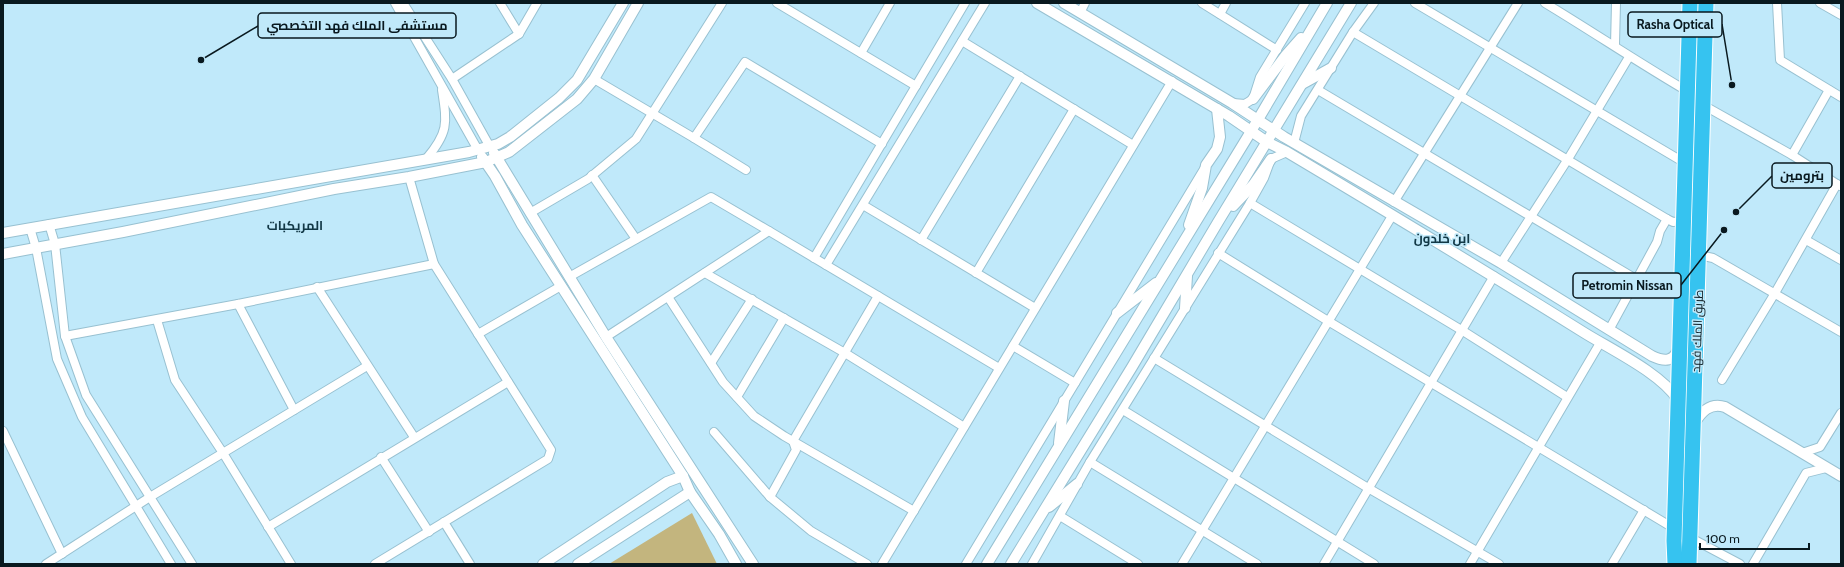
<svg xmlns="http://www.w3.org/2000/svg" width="1844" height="567" font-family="Cabin,Cairo,sans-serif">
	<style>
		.green { fill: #c3b57e }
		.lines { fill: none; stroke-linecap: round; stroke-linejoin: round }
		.minor-casing { stroke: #98c1d1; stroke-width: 10 }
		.tertiary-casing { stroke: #98c1d1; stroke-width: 12 }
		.motorway-casing { stroke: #fff; stroke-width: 17 }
		.minor { stroke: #fff; stroke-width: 8 }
		.tertiary { stroke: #fff; stroke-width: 10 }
		.motorway { stroke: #36c3f0; stroke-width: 15 }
		.labels { text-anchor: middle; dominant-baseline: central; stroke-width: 3; stroke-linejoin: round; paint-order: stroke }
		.street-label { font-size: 12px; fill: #09191f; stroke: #c0e9fa }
		.neighbourhood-label { font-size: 13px; font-weight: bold; fill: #123846; stroke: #c0e9fa }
		.leader { fill: none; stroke: #09191f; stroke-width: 1.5 }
		.callout-dot { fill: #09191f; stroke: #c0e9fa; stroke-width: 1.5 }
		.callout { fill: #c0e9fa; stroke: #09191f; stroke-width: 1.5 }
		.callout-label { font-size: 13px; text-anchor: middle; font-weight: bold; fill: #09191f }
	</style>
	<rect width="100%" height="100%" fill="#c0e9fa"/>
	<path class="green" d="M692 513 717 564H609Z"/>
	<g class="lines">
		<defs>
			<g id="minor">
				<path d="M395 3 478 150"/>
				<path d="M403 3 452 79 490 147"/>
				<path d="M500 3 519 34"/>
				<path d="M777 3 916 86"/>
				<path d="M1202 3 1277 50"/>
				<path d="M1415 3 1685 163"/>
				<path d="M1545 3C1593 32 1639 63 1687 91"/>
				<path d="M1777 3 1780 60 1841 97"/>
				<path d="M1820 3 1841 15"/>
				<path d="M1080 13 1085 3"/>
				<path d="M1220 14 1226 3"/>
				<path d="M1353 32 1667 219 1673 222 1683 221"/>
				<path d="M962 41 1133 145"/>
				<path d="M1615 45 1616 3"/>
				<path d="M861 53 890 3"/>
				<path d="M452 79 519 34 537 3"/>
				<path d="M594 79 694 138 745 62 882 144"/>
				<path d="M1318 90 1636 279"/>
				<path d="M1233 103 1245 104 1253 99 1260 77 1305 3"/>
				<path d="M1703 105 1792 155 1840 186"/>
				<path d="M694 138 746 170"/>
				<path d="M1294 143 1301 116 1353 32 1374 3"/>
				<path d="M1792 155 1829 90"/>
				<path d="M426 159C449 132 447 123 442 90"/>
				<path d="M592 175 636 239"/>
				<path d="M1394 202 1518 3"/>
				<path d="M1250 203 1463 331 1567 397"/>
				<path d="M863 205 1035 308"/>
				<path d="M530 213 588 179 636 139 722 3"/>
				<path d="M49 224 55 244 65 336 86 395 192 564"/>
				<path d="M30 228 36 248 57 359 82 417 171 564"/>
				<path d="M921 240 1020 76"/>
				<path d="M1806 240 1841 260"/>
				<path d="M1218 253 1328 321 1675 529"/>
				<path d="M1699 255 1713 258 1841 332"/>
				<path d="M814 258 965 3"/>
				<path d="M1501 263 1568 159 1629 57"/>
				<path d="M826 265 985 3"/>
				<path d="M705 273 845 353 964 427"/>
				<path d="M976 273 1074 109"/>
				<path d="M569 277 711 197 769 231"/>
				<path d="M317 287 414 437"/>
				<path d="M668 297 723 382 754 416 784 436 914 511"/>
				<path d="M238 304 294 410"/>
				<path d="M157 320 175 380 223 453 291 564"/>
				<path d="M1609 330 1657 242 1660 231 1667 219"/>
				<path d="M478 334 561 286"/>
				<path d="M65 336 238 304 434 264"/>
				<path d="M606 337 769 231 999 368"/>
				<path d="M1013 346 1075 383"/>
				<path d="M1154 358 1368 488 1499 564"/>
				<path d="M711 363 752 299"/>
				<path d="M1722 380 1775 293 1837 184"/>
				<path d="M737 397 784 318"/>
				<path d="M1123 410 1374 564"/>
				<path d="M3 431 62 554"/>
				<path d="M714 432 770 497 811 531 867 564"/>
				<path d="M1802 453 1820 447 1841 413"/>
				<path d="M381 457 429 532"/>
				<path d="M1090 462 1257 564"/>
				<path d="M770 497 796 450 793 441 878 296"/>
				<path d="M1060 516 1138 564"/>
				<path d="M444 522 470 564"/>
				<path d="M268 527 508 382"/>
				<path d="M1689 537 1740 564"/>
				<path d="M46 564 150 497 367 366"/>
				<path d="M375 564 548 459 551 450 434 264 409 177"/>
				<path d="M882 564 1172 81"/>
				<path d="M966 564 1204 169"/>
				<path d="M1032 564 1090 462 1250 203 1264 178 1271 159 1287 152"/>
				<path d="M1182 564 1392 216"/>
				<path d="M1324 564 1494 276"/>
				<path d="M1470 564 1600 343"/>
				<path d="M1612 564 1644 510"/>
				<path d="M1753 564 1806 473 1826 468"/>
			</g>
			<g id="tertiary">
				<path d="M1037 3 1229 116 1267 142 1287 152C1386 211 1485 271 1583 332 1610 349 1661 373 1678 400"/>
				<path d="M1064 3 1232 103 1284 137 1501 263 1652 356C1665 362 1674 362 1679 347"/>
				<path d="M1304 83 1331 68"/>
				<path d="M1253 99 1286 55 1301 38"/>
				<path d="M494 153 606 337 753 564"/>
				<path d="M482 157 495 176 522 225 683 476 690 492 719 534 736 564"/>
				<path d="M1233 206 1253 185 1271 159"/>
				<path d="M1189 225 1202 188 1206 165 1217 149 1220 137 1217 109"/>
				<path d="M3 233 469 152 498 144 510 137 559 98 577 80 623 3"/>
				<path d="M3 254 123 232 334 189 409 177 486 162 509 152 577 99 594 79 638 3"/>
				<path d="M1185 308 1187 276"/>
				<path d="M1117 313 1156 283"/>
				<path d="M1694 424C1701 412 1710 402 1725 407L1841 476"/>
				<path d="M1059 443 1064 401"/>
				<path d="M1049 507 1077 484"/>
				<path d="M543 564 667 482 683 476"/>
				<path d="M578 564 690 492"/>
				<path d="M987 564 1250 133 1327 3"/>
				<path d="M1011 564 1132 367 1218 222 1351 3"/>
			</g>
			<g id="motorway">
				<path d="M1675 564 1674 541 1690 3"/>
				<path d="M1689 564 1706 3"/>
			</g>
		</defs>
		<use href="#minor" class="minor-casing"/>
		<use href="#tertiary" class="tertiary-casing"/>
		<use href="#motorway" class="motorway-casing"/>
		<use href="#minor" class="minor"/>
		<use href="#tertiary" class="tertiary"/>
		<use href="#motorway" class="motorway"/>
	</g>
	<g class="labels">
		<g class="street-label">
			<text transform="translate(1697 331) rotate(-88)">طريق الملك فهد</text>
		</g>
		<g class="neighbourhood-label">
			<text x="295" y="225">المريكبات</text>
			<text x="1442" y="238">ابن خلدون</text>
		</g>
	</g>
	<path class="leader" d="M1732 85L1722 24M201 60L258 26M1736 212L1772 176M1724 230L1681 285"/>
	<g class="callout-dot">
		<circle cx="1732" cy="85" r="4"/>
		<circle cx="201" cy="60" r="4"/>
		<circle cx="1736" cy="212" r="4"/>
		<circle cx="1724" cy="230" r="4"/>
	</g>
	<g class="callout">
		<rect x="1628" y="12" width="94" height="25" rx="4"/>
		<rect x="258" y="13" width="198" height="25" rx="4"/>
		<rect x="1772" y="163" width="60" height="25" rx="4"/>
		<rect x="1573" y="273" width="108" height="25" rx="4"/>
	</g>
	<g class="callout-label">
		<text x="1675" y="29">Rasha Optical</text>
		<text x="357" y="30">مستشفى الملك فهد التخصصي</text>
		<text x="1802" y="180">بترومين</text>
		<text x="1627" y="290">Petromin Nissan</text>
	</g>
	<rect width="1844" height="567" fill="none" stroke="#09191f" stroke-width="8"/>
	<path d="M1700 543v6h109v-6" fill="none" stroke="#09191f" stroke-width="2"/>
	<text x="1706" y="543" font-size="12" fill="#09191f" stroke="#c0e9fa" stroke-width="3" paint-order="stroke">100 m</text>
</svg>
